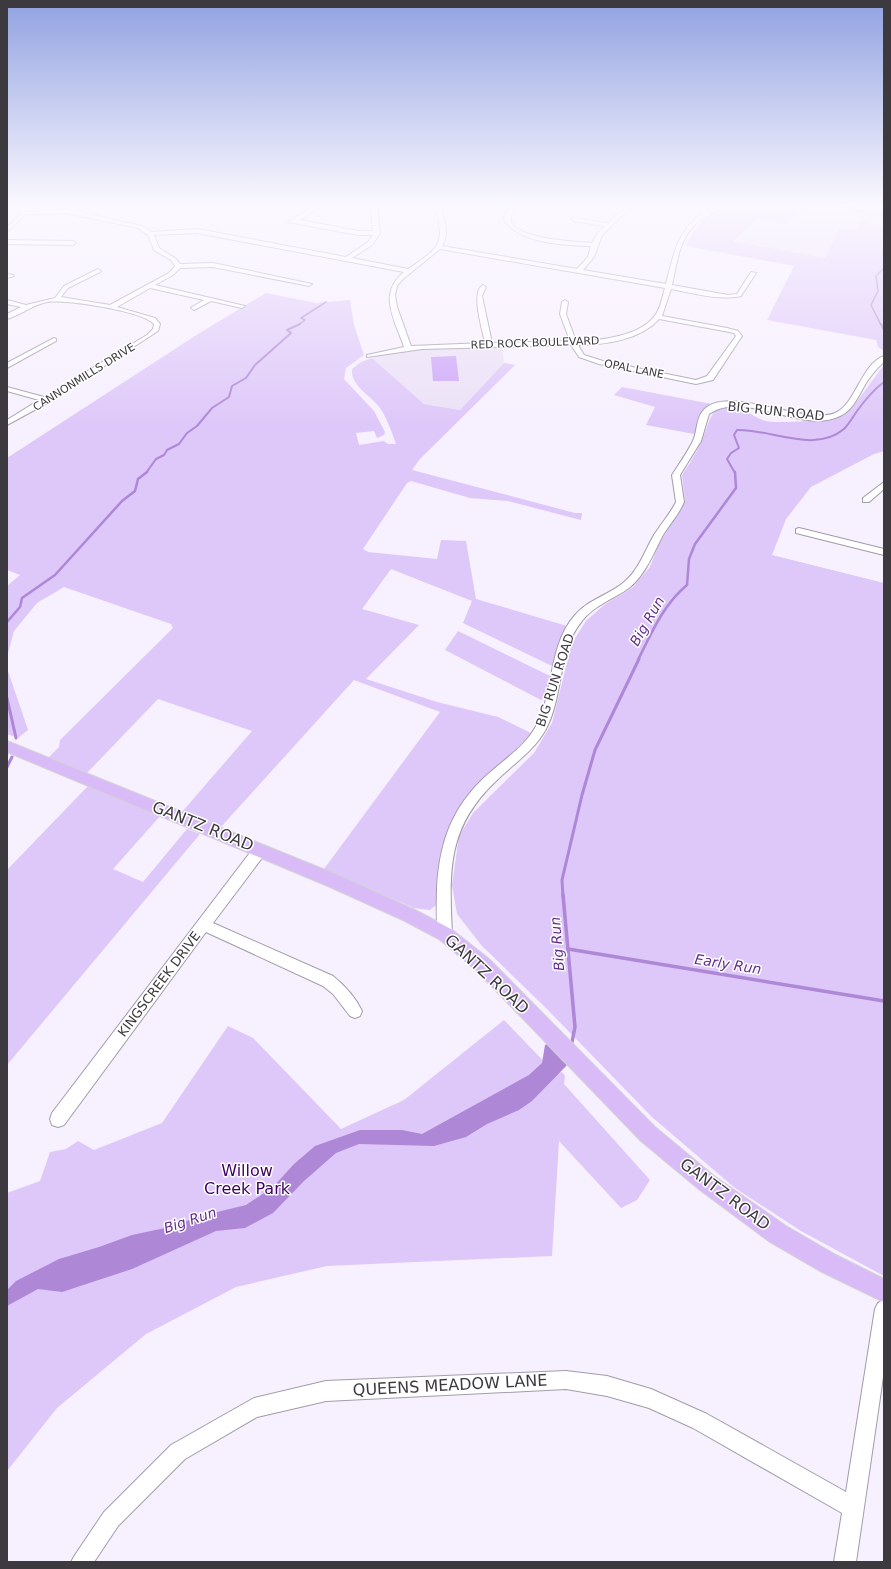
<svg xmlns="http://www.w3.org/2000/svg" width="891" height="1569" font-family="'DejaVu Sans',sans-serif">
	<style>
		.built { fill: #ebe1f7 }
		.green { fill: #dec7f9 }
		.water { fill: #ae87d6 }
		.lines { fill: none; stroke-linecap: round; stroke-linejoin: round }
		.stream-far4 { stroke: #ae87d6; stroke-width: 1.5 }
		.stream-far3 { stroke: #ae87d6; stroke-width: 2 }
		.stream-far2 { stroke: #ae87d6; stroke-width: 2.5 }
		.stream-far1 { stroke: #ae87d6; stroke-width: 3 }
		.stream { stroke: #ae87d6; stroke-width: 3.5 }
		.building { fill: #cca5f7 }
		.minor-casing { stroke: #a29ca9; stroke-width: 2 }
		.major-casing { stroke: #d4d3d5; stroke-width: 2 }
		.minor { fill: #fff; fill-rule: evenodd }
		.major { fill: #d9bcf7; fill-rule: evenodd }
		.labels { text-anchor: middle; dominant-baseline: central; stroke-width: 3; stroke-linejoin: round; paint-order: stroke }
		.far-street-label { font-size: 11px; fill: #3c393f; stroke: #fff }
		.street-label { font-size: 13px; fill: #3c393f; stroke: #fff }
		.water-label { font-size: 14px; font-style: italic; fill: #622f8c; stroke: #fff }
		.near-street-label { font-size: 16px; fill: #3c393f; stroke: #fff }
		.near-park-label { font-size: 16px; fill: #3c0062; stroke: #fff }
	</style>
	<rect width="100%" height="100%" fill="#f7f0ff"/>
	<g class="built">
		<path d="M806 207H884V227L861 221 857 228 839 229 826 258 733 241 757 219 785 224Z"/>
		<path d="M502 348 504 363 460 410 424 404 372 358 400 351 423 349Z"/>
	</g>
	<g class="green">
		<path d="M726 207H806L785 224 757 219 733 241 825 258 839 229 857 228 861 221 884 227V351L878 347 876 340 767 320 794 266 686 246C694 226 707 216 726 207Z"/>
		<path d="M266 293 316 303 350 300 354 325 364 355 346 368 344 379 374 411 385 432 384 435 377 438 374 431 356 433 359 445 384 441 388 444H396C392 433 388 421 382 411 374 397 350 387 352 369L361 362 372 358 424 404 460 410 504 363 515 365 419 460 412 470 575 513H582L581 520 508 501 470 498 411 481 407 483 363 549 368 552 437 559 441 540 466 541 476 599 567 626 554 667 463 623 472 601 391 569 362 609 419 625 366 679 437 702 498 717 531 733 461 809 436 905 430 910 414 908 324 869 440 712 354 680 220 828 182 812 252 731 158 699 87 773 48 758 59 747 60 740 173 628 171 624 64 587 37 603 14 631 7 657V586L20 575 7 570V458L198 334Z"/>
		<path d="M884 365V451L874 454 811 487 786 519 772 555 884 583V1276L801 1231 735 1188 652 1117 545 1007 482 946 457 914 452 885 459 836 473 813 534 753 552 723 572 643 586 621 604 605 632 588 650 567 658 546 685 500 682 475C694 457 701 445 708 424 710 419 711 415 716 411 720 408 733 405 739 408 748 411 755 418 766 421 777 424 836 420 844 415 854 408 874 377 884 365Z"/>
		<path d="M622 387 712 404 703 410 694 434 646 425 655 407 614 395Z"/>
		<path d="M458 631 552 677 547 697 541 700 445 650Z"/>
		<path d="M7 668 28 730 18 738 7 734Z"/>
		<path d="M89 785 161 815 113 869 143 882 187 829 200 834 7 1065V870Z"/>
		<path d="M504 1020 556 1074 562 1072 565 1076 564 1084 650 1180 637 1200 621 1208 559 1141 552 1256 327 1266 236 1287 146 1334 57 1408 7 1471V1193L40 1181 50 1152 66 1149 78 1141 94 1150 162 1123 228 1026 253 1038 341 1129 404 1100Z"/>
	</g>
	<path class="water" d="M554 1041 572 1060 532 1101 519 1110 487 1124 466 1137 434 1146 359 1144 336 1153 304 1181 273 1213 245 1228 216 1231 132 1269 62 1292 38 1289 7 1306V1290L16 1281 59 1259 99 1247 132 1235 165 1228 205 1215 246 1205 273 1187 294 1164 315 1146 360 1130H402L422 1134 529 1075 542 1063 545 1045Z"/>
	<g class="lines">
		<g class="stream-far4">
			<path d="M884 244V247"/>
			<path d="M298 325 305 320 301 318 326 302"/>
			<path d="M881 325 871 305 878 291 876 276 884 268"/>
		</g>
		<g class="stream-far3">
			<path d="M881 324 884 330"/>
			<path d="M146 473 156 459 164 455 167 450 179 444 187 433 197 426 212 408 229 397 232 386 246 378 255 365 291 333 287 330 300 324"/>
			<path d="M735 473 727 459 731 453 739 448 734 435 737 430C772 429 814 454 844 429 849 424 853 417 857 411 865 400 873 390 884 382"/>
		</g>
		<g class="stream-far2">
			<path d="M7 622 20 607 22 598 55 575 122 501 135 491 138 479 147 472"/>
			<path d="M638 660C652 632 663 605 687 585L689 559 695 544 736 488 735 472"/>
		</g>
		<g class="stream-far1">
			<path d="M7 698 16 738"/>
			<path d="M7 767 12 757"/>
			<path d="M563 896 562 880 582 795 595 750 639 659"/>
		</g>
		<g class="stream">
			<path d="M563 895 575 1027 572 1042 569 1045"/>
			<path d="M568 949 884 1001"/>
		</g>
	</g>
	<path class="building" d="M456 356 459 381H433L431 357Z"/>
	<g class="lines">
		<defs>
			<g id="minor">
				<path d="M19 207H25L26 211 66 209 142 226 152 232 197 229 346 257 368 242 373 235H358L288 222C297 217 310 207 321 207L300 220 358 231H373L371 207H377L380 233 372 245 352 258 408 269C439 248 446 245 435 207H441C444 220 450 233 442 246L577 269 588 257 591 246C565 245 518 244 504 219L505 214 511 207H517C486 238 577 242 592 243L598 233 605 226 573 221 571 218 608 223 625 207H631L602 235 594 257 583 270 666 284C673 257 677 230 702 214 709 210 715 207 723 207 715 213 706 216 698 222 679 237 677 263 672 285L728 295 737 294 751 272 756 273 741 296C719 301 693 293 671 289L662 316 727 328 738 331 742 336 713 380 696 384 599 364 579 357 571 345 422 349 367 357V355L404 347C395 320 377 294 404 272L197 233 154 235 159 248 175 258 180 264 213 263 312 284 309 286 213 267 180 268 173 275 155 285 245 306 242 308 211 301 194 310 191 308 192 307 204 300 150 288 117 307 155 318 160 324 158 331 49 402 7 425V420L39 400 7 391V387L44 397 147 335 153 329 154 324C143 311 65 299 47 302 32 305 21 315 7 319V314L21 307 7 304V300L26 305 55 298 64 286 98 269 101 271 100 272 68 288 61 297 110 305 169 273 175 266 171 260 154 250 148 235 138 228 66 213 26 214 7 232V227L21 215ZM440 249 665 288C662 297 661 307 656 314 642 336 600 341 576 341L566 314 568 302 565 300 562 302 560 314 570 341 492 343 482 296 486 287 483 285C470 292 483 331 485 343L411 346 397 307 395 295 397 286 403 279ZM659 319 724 331 734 333 736 336 707 376 696 380 603 361 584 355 578 345C605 345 640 340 659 319Z"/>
				<path d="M7 240 73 241 76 243 73 245 7 244Z"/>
				<path d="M7 274 13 275 14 276 7 278Z"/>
				<path d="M54 338 56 339V341L7 368V363Z"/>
				<path d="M884 356V362C878 367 873 373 868 380 860 392 854 410 840 416 800 435 747 389 709 414L701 441 680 475 684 502C679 514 670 524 663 535 653 554 646 574 629 588 614 599 594 605 582 621 557 651 564 695 546 729 534 751 513 764 496 781 447 827 449 871 452 934L450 938 445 940 440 938C435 927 437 900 437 887 440 837 455 801 494 769 508 757 525 745 535 728 555 693 547 647 575 615 588 600 608 595 623 583 639 570 644 552 654 535 661 524 670 514 676 502L672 475C679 464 687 453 693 441 697 433 696 420 702 412 724 382 804 426 835 413 856 404 861 364 884 356Z"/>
				<path d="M884 482V489L869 502H863V498Z"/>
				<path d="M799 528 884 549V555L796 533V529Z"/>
				<path d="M260 845 265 846 266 850 265 854 213 923 333 976C344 985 356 998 362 1011L360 1016 355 1018 350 1016 333 994 323 986 206 932 64 1125 58 1127 52 1125 50 1119 52 1113 255 846Z"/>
				<path d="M884 1300V1370L856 1562H834L842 1513 693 1428 649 1408 607 1396 566 1389 326 1401 257 1417 185 1459 118 1526 94 1562H71L75 1555 104 1512 171 1445 254 1398 326 1381 566 1371 607 1376 651 1389 707 1414 846 1492 875 1309 878 1303Z"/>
			</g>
			<g id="major">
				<path d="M842 207H854L884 214V218Z"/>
				<path d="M7 741 340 876 415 910 451 929 489 959 655 1127 714 1176 786 1226 836 1255 884 1279V1302L820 1271 770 1242 700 1190 641 1141 477 971 439 939 403 920 328 886 7 752Z"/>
			</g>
		</defs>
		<use href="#minor" class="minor-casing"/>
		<use href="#major" class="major-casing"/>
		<use href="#minor" class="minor"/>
		<use href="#major" class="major"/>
	</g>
	<linearGradient id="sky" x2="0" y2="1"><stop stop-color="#91a2e1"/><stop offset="0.48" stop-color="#fbf8ff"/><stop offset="1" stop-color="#fbf8ff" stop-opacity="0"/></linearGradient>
	<rect width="891" height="427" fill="url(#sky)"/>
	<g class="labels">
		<g class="far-street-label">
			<text transform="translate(535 343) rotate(-2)">RED ROCK BOULEVARD</text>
			<text transform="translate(634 369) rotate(11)">OPAL LANE</text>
			<text transform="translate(84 377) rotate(-32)">CANNONMILLS DRIVE</text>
		</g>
		<g class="street-label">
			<text transform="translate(776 411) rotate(6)">BIG RUN ROAD</text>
			<text transform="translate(555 680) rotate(-72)">BIG RUN ROAD</text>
			<text transform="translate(159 984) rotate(-53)">KINGSCREEK DRIVE</text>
		</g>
		<g class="water-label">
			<text transform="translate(647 621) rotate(-60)">Big Run</text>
			<text transform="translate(557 944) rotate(-95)">Big Run</text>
			<text transform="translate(728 964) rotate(9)">Early Run</text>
			<text transform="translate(190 1220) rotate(-18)">Big Run</text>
		</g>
		<g class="near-street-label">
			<text transform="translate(203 826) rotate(22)">GANTZ ROAD</text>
			<text transform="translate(487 974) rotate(43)">GANTZ ROAD</text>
			<text transform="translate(725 1194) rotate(37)">GANTZ ROAD</text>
			<text transform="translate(450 1385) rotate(-3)">QUEENS MEADOW LANE</text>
		</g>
		<g class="near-park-label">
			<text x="247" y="1170">Willow<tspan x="247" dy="18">Creek Park</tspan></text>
		</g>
	</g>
	<rect width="891" height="1569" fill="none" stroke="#3c393f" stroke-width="16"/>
</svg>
